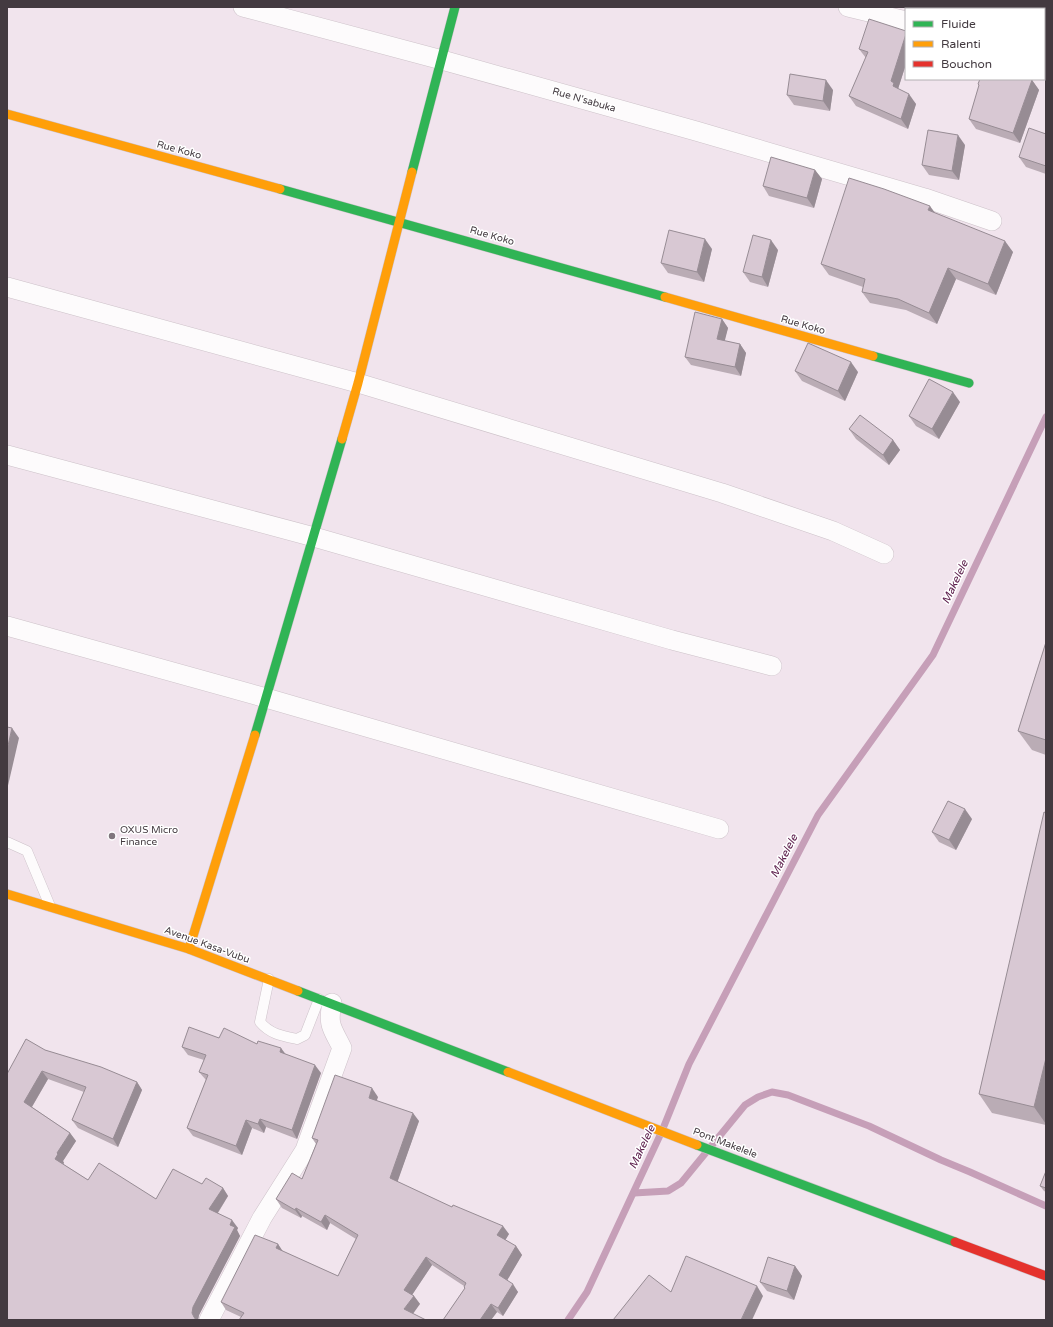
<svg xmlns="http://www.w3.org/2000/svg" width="1053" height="1327" font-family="'Varela Round',sans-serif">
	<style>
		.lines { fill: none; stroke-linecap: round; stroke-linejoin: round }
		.stream { stroke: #c69fb8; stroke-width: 7 }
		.lane-casing { stroke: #cdc2c9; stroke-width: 11 }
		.street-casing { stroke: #cdc2c9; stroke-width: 20 }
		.fast-casing { stroke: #cdc2c9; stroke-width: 10 }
		.slow-casing { stroke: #cdc2c9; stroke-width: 10 }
		.jam-casing { stroke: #cdc2c9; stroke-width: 10 }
		.lane { stroke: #fdfbfc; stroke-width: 10 }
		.street { stroke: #fdfbfc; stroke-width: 19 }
		.fast { stroke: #30b455; stroke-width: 9 }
		.slow { stroke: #ff9f0a; stroke-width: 9 }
		.jam { stroke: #e5322d; stroke-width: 9 }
		.wall { fill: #baacb5 }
		.shaded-wall { fill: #978c94 }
		.building { fill: #d8c8d3; stroke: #978c94 }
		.poi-dot { fill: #80767d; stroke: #fff; stroke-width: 1.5 }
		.labels { text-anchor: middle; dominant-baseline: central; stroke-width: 3; stroke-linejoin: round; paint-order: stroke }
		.street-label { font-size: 10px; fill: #433a40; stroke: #fff }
		.poi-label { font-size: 10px; fill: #433a40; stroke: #fff; text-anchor: start }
		.water-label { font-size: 11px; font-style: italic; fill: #5f224f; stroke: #fff }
	</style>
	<rect width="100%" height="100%" fill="#f1e4ed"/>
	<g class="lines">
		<g class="stream">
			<path d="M634 1193 668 1191 681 1183 745 1105 758 1097 772 1092 788 1095 869 1126 941 1160 970 1172 1046 1206"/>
			<path d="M568 1320 587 1292 662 1131 689 1064 818 815 933 655 1046 417"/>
		</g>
		<defs>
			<g id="lane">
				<path d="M7 842 27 851 50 906"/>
				<path d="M269 979 260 1022C270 1034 282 1036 297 1039L305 1035 319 999"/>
			</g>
			<g id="street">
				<path d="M243 7 442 60 696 131 925 198 992 221"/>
				<path d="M848 7 906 21"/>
				<path d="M1044 54 1046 55"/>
				<path d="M7 287 358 383 722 493 833 531 884 554"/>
				<path d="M7 455 314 537 672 640 772 666"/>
				<path d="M7 626 266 698 719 829"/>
				<path d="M209 1320 262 1218 305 1150 342 1048C333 1029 327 1026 332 1003"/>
			</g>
			<g id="fast">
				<path d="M412 172 455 7"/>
				<path d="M280 189 665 297"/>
				<path d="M873 356 969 383"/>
				<path d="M255 735 342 439"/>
				<path d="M298 991 508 1072"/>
				<path d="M697 1145 955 1242"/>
			</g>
			<g id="slow">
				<path d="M7 114 280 189"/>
				<path d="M665 297 873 356"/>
				<path d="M342 439 358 383 412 172"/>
				<path d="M7 894 189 949 298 991"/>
				<path d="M189 949 255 735"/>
				<path d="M508 1072 697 1145"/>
			</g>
			<path id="jam" d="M955 1242 1046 1276"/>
		</defs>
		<use href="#lane" class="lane-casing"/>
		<use href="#street" class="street-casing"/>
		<use href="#fast" class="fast-casing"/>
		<use href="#slow" class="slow-casing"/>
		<use href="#jam" class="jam-casing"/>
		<use href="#lane" class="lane"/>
		<use href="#street" class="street"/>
		<use href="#fast" class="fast"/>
		<use href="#slow" class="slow"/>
		<use href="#jam" class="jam"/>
	</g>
	<g class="wall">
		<path d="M1016 7H1046V22L1044 21V9H1018Z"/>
		<path d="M906 31V64L898 89 916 104 908 129 856 106 849 96 866 58 859 49Z"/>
		<path d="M1032 80 1039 90 1020 143 976 129 969 119 979 86 978 84Z"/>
		<path d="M833 90 830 111 794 105 787 95Z"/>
		<path d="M1046 134V174L1026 167 1019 157Z"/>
		<path d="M965 145 959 180 929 175 922 165Z"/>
		<path d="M815 170 822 179 814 208 769 196 763 186Z"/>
		<path d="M935 213 1013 252 996 295 956 279 937 324 906 310 870 303 862 292 863 287 829 275 821 264Z"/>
		<path d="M712 249 704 282 668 273 661 263Z"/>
		<path d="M778 250 768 287 750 282 743 272Z"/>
		<path d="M722 319 728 328 724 341 740 344 746 353 741 376 691 365 685 357Z"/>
		<path d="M795 371 858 372 845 401 802 381Z"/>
		<path d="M960 402 939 439 916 426 909 416Z"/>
		<path d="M849 429 893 440 900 450 889 465 856 439Z"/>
		<path d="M1046 642V755L1032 750 1018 731Z"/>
		<path d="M1046 813V1125L992 1113 979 1094Z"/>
		<path d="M972 819 956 850 939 842 932 832Z"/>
		<path d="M219 1038 257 1044 285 1054 321 1073 297 1139 266 1127 264 1133 252 1128 242 1155 193 1136 187 1128 206 1080 199 1072 204 1060 188 1055 182 1047Z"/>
		<path d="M45 1050 137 1082 142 1090 118 1147 78 1128 72 1120 84 1092 48 1079 32 1107 70 1133 76 1141 63 1161 64 1163 63 1164 88 1180 156 1199 202 1184 223 1188 228 1196 218 1213 238 1228 237 1230 240 1236 199 1315 198 1320H7V1074Z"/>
		<path d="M378 1097 376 1100 419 1121 397 1182 509 1234 505 1240 516 1246 522 1255 507 1280 518 1292 503 1316 497 1312 491 1320H443L465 1288 464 1287V1286L432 1265 412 1295 414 1296 420 1304 241 1317 226 1310 221 1302 278 1244 282 1251 338 1276 356 1239 330 1223 327 1230 302 1216 301 1218 282 1208 276 1199 302 1179 316 1144 312 1138Z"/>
		<path d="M1046 1171V1192L1044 1191 1040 1186Z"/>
		<path d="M795 1266 802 1276 794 1300 767 1291 760 1282Z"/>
	</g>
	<g class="shaded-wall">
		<path d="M906 34V64L898 89 901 93 893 86 891 81Z"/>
		<path d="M826 80 833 90 830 111 823 101Z"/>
		<path d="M1032 80 1039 90 1020 143 1013 133Z"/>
		<path d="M909 94 916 104 908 129 901 119Z"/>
		<path d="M958 135 965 145 959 180 952 171Z"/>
		<path d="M815 170 822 179 814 208 807 198Z"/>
		<path d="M930 206 938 217 928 210Z"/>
		<path d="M705 239 712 249 704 282 697 272Z"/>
		<path d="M771 240 778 250 768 287 762 277Z"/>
		<path d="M1005 241 1013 252 996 295 988 284Z"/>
		<path d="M948 268 956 279 937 324 929 313Z"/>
		<path d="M722 319 728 328 723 348 717 339Z"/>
		<path d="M740 344 746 353 741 376 735 367Z"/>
		<path d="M851 362 858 372 845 401 838 391Z"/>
		<path d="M953 392 960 402 939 439 932 429Z"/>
		<path d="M893 440 900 450 889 465 883 455Z"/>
		<path d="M12 728 19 738 7 790V750Z"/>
		<path d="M965 809 972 819 956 850 949 840Z"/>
		<path d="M281 1048 287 1056 280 1052Z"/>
		<path d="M1046 1058V1124L1034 1107Z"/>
		<path d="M315 1065 321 1073 297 1139 292 1130Z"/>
		<path d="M42 1071 48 1079 30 1110 24 1102Z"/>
		<path d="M137 1082 142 1090 118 1147 113 1139Z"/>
		<path d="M372 1088 378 1097 375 1106 369 1098Z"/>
		<path d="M413 1113 419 1121 396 1186 390 1178Z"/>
		<path d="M260 1119 266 1127 264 1133 258 1124Z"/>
		<path d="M246 1120 252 1128 242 1155 236 1146Z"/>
		<path d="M70 1133 76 1141 63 1161 64 1163 61 1167 55 1159 57 1153Z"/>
		<path d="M223 1188 228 1196 215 1217 209 1209Z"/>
		<path d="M296 1208 302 1216 301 1218 295 1210Z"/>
		<path d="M325 1215 330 1223 327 1230 321 1222Z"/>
		<path d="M232 1220 238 1228 237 1230 240 1236 199 1315 198 1320H196L194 1317 192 1313 193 1307Z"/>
		<path d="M503 1226 509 1234 503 1244 497 1235Z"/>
		<path d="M278 1244 284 1253 276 1248Z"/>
		<path d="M516 1246 522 1255 505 1284 499 1275Z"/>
		<path d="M426 1257 432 1265 410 1298 404 1290Z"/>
		<path d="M795 1266 802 1276 794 1300 787 1291Z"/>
		<path d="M513 1284 518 1292 503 1316 498 1308Z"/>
		<path d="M757 1286 763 1296 752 1320H741Z"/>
		<path d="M414 1296 420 1304 410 1318 404 1309Z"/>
		<path d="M491 1304 497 1312 491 1320H480Z"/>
	</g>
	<g class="building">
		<path d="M1024 7H1046V14L1044 13V9H1027Z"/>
		<path d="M869 19 906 31V34L891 81 894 83 893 86 909 94 901 119 849 96 868 52 859 49Z"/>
		<path d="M790 74 826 80 823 101 787 95Z"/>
		<path d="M980 79H1029L1032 80 1013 133 969 119 979 85 978 84Z"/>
		<path d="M1029 128 1046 134V166L1019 157Z"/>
		<path d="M928 130 958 135 952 171 922 165Z"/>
		<path d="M771 157 815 170 807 198 763 186Z"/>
		<path d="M849 178 884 189 930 206 928 210 1005 241 988 284 948 268 929 313 898 299 862 292 865 279 821 264Z"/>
		<path d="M669 230 705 239 697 272 661 263Z"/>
		<path d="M753 235 771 240 762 277 743 272Z"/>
		<path d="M695 312 722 319 717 339 740 344 735 367 685 357Z"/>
		<path d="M808 343 851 362 838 391 795 371Z"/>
		<path d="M929 379 953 392 932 429 909 416Z"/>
		<path d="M860 415 893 440 883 455 849 429Z"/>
		<path d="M1046 642V740L1018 731Z"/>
		<path d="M7 727 12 728 7 750Z"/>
		<path d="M948 801 965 809 949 840 932 832Z"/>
		<path d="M1044 812 1046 813V1058L1034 1107 979 1094Z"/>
		<path d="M189 1027 219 1038 224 1028 257 1044 258 1041 281 1048 280 1052 315 1065 292 1130 260 1119 258 1124 246 1120 236 1146 187 1128 208 1075 199 1072 206 1055 182 1047Z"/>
		<path d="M26 1039 45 1050 101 1067 137 1082 113 1139 72 1120 86 1087 42 1071 24 1102 70 1133 57 1153 58 1154 55 1159 88 1180 99 1163 156 1199 173 1169 202 1184 206 1178 223 1188 209 1209 232 1220 230 1225 235 1227 193 1307 192 1313 194 1317 196 1320H7V1074Z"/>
		<path d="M335 1075 372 1088 369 1098 413 1113 390 1178 452 1207 453 1205 503 1226 497 1235 516 1246 499 1275 513 1284 498 1308 491 1304 480 1320H443L465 1288 464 1287 466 1283 426 1257 404 1290 414 1296 404 1309 426 1320H239L244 1313 221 1302 255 1235 278 1244 276 1248 338 1276 358 1235 325 1215 321 1222 296 1208 295 1210 276 1199 292 1173 302 1179 318 1140 312 1138Z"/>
		<path d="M1046 1171V1188L1040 1186Z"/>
		<path d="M686 1256 757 1286 741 1320H613L649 1275 671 1292Z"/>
		<path d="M768 1257 795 1266 787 1291 760 1282Z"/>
	</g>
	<circle class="poi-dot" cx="112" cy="836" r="4"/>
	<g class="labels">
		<g class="street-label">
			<text transform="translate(584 100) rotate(16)">Rue N'sabuka</text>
			<text transform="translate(179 150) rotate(15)">Rue Koko</text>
			<text transform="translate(492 236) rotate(16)">Rue Koko</text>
			<text transform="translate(803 325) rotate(16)">Rue Koko</text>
			<text transform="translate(207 945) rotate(20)">Avenue Kasa-Vubu</text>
			<text transform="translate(725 1143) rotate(21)">Pont Makelele</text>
		</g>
		<g class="poi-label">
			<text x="120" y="830">OXUS Micro<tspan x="120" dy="12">Finance</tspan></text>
		</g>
		<g class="water-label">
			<text transform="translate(955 582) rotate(-65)">Makelele</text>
			<text transform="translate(784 856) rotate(-63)">Makelele</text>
			<text transform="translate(642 1147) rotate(-65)">Makelele</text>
		</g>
	</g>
	<rect width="1053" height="1327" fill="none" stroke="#433a40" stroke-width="16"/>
	<rect x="905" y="8" width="140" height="72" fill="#ffffff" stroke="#b4b0b3"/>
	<rect x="913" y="21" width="20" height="6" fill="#30b455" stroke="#b4b0b3"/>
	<text x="941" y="28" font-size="12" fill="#433a40">Fluide</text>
	<rect x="913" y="41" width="20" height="6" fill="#ff9f0a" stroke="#b4b0b3"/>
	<text x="941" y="48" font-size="12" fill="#433a40">Ralenti</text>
	<rect x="913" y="61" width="20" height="6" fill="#e5322d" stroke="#b4b0b3"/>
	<text x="941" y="68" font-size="12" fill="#433a40">Bouchon</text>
</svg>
